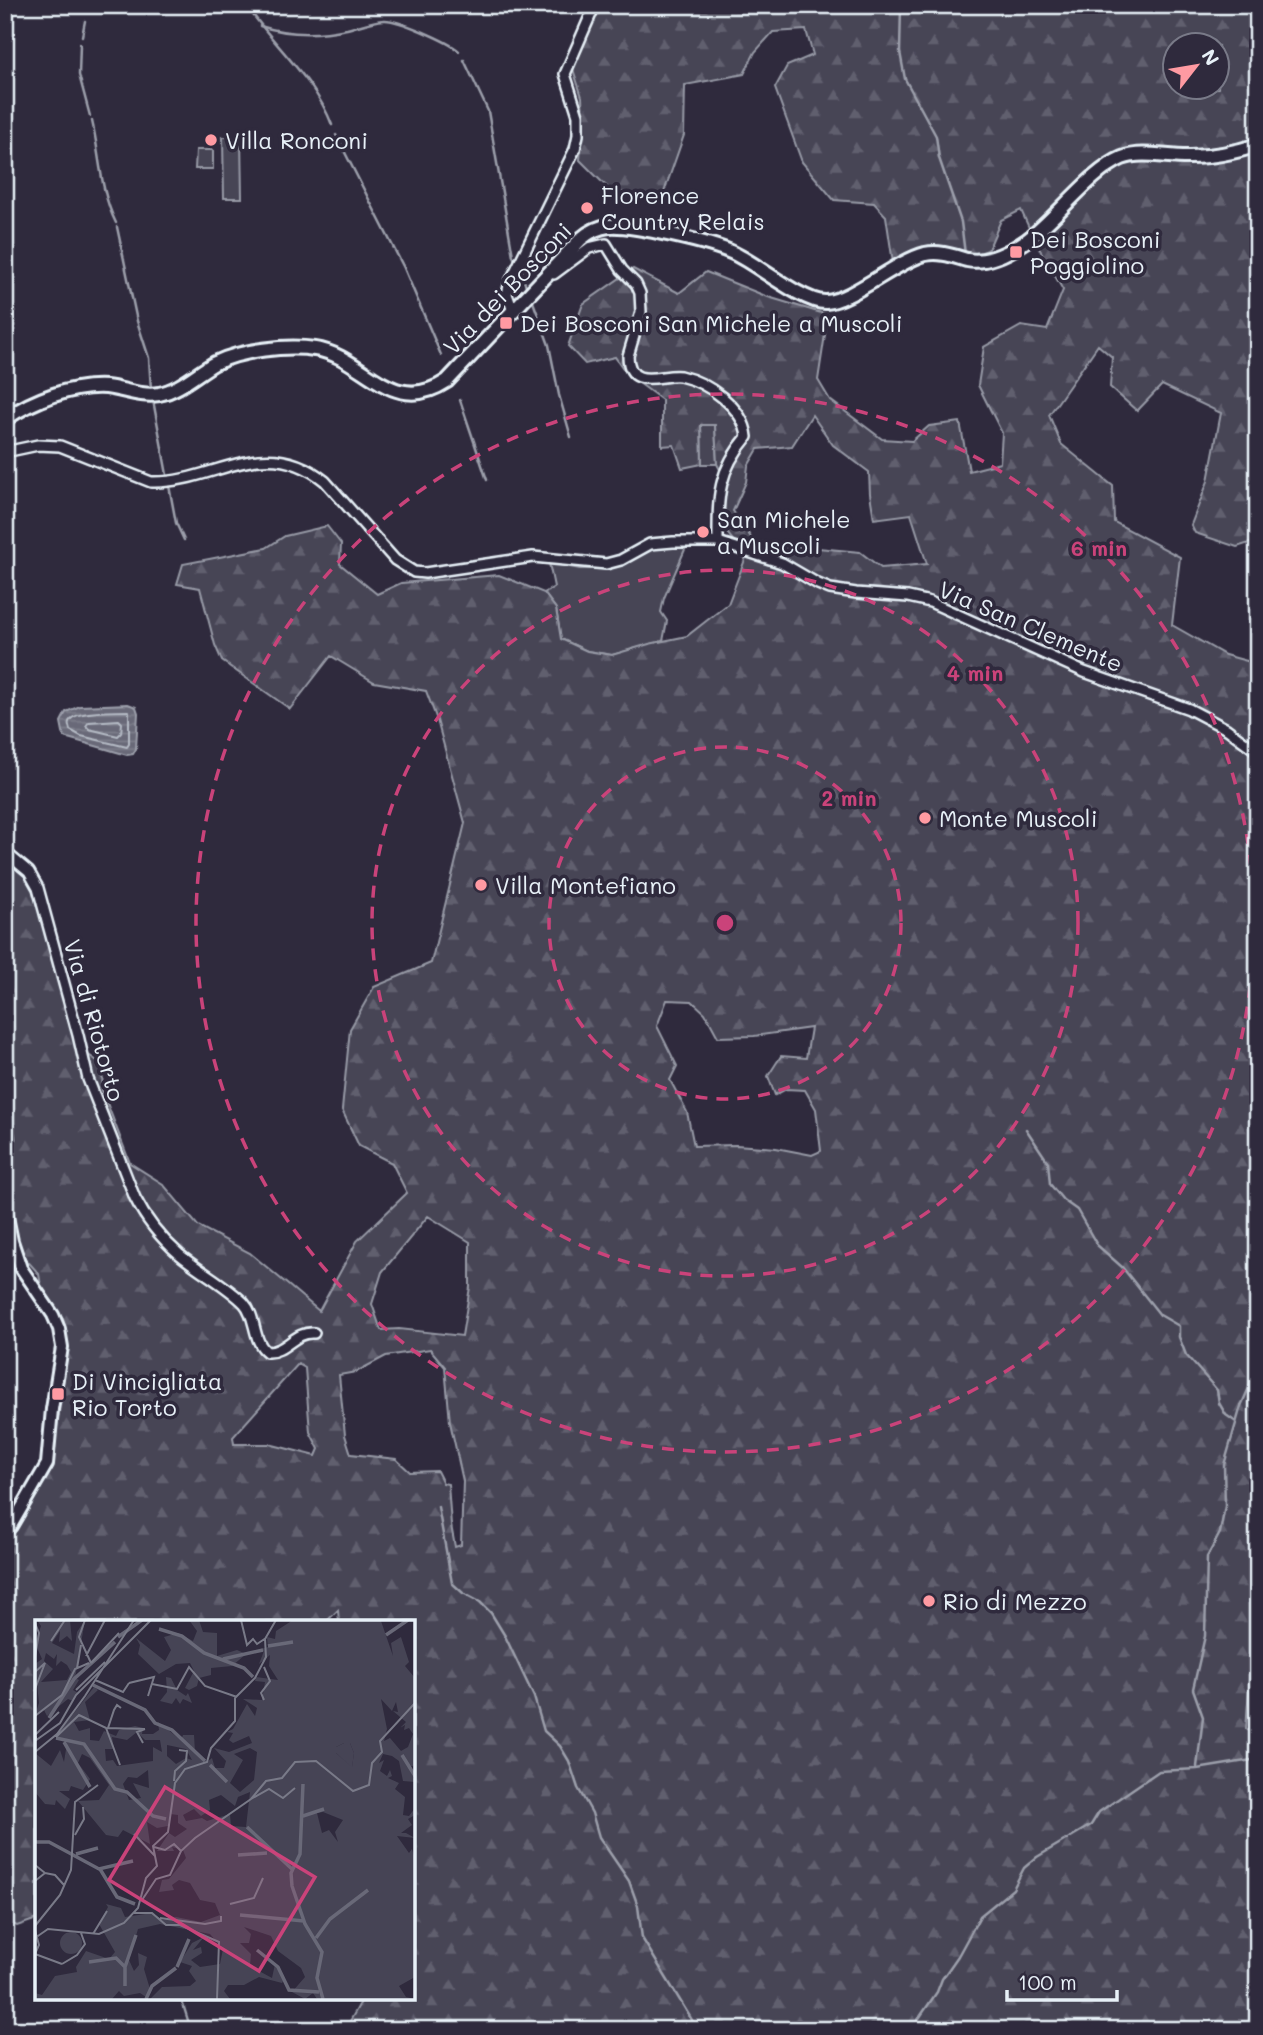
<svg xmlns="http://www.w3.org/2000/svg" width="1263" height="2035" font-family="Mali,sans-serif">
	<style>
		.green { fill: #464455; stroke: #979aa6; stroke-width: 2 }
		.forest { fill: url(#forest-firs); stroke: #979aa6; stroke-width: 2; fill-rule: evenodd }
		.water { fill: url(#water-rules); stroke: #9c9fab; stroke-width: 2 }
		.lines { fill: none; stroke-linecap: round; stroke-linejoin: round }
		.shore { stroke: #b5bbc5; stroke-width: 2 }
		.stream { stroke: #9c9fab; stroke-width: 2.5 }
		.minor-casing { stroke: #e8f1f8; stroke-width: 14 }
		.tertiary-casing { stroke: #e8f1f8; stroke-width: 16 }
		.secondary-casing { stroke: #e8f1f8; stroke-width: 18 }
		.minor { stroke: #2f2a3d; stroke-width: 9 }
		.tertiary { stroke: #2f2a3d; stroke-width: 10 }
		.secondary { stroke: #2f2a3d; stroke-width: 12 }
		.ring { fill: none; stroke: #ca437a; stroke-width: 3.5; stroke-dasharray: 12 9 }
		.poi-dot { fill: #ff9aa2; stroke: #2f2a3d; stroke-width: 2.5 }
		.labels { text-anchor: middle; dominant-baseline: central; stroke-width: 7; stroke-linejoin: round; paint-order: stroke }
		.poi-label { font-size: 23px; fill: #e8f1f8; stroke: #2f2a3d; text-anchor: start }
		.street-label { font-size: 23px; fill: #e8f1f8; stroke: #2f2a3d }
		.inset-river { fill: none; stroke: #696978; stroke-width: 3.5 }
		.inset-road { fill: none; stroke: #797a88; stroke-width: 2 }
		.view { fill: #ca437a; fill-opacity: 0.15; stroke: #ca437a; stroke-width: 3.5 }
		.inset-edge { fill: none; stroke: #e8f1f8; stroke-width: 3.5 }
		.centre { fill: #ca437a; stroke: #2f2a3d; stroke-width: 3.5 }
		.ring-label { font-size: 21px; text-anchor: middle; font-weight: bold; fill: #ca437a; stroke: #2f2a3d; stroke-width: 7; stroke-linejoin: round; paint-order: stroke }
	</style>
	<defs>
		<pattern id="forest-firs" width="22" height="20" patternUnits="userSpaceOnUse" patternTransform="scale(1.75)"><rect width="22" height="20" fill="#464455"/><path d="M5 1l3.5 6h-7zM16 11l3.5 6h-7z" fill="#615f6e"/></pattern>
		<pattern id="water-rules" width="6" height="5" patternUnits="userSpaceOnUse" patternTransform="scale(1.75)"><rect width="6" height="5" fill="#696978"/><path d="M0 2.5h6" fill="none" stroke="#7e7f8c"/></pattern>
	</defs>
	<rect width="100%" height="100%" fill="#2f2a3d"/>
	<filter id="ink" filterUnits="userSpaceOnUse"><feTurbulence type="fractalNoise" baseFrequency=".0143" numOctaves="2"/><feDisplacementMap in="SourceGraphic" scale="14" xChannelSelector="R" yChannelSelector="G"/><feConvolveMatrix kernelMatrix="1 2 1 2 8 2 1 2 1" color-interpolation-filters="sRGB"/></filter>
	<g filter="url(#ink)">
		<g class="green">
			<path d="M223 137H241L242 198H224Z"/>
			<path d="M196 150H213V169H195Z"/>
			<path d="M701 425H715L717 464H702Z"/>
			<path d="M686 547 664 598 661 612 667 621 663 641 612 655 587 651 561 639 556 609 544 593 554 587 549 563 580 569H609L656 548Z"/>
		</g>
		<path class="forest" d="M598 5H1258V546L1252 542 1237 547 1195 533 1191 525 1208 481 1221 413 1162 385 1137 411 1110 387 1112 357 1098 345 1049 415 1061 444 1113 486 1114 522 1180 557 1172 625 1225 655 1258 664V1649L1250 1674 1246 1729 1258 1734V2030H345L363 1998H413V1622H339L338 1610 326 1622H37V1919L17 1926 5 1921V1537L14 1530 53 1457 67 1354V1336L63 1319 42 1292 39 1274 23 1256 14 1227 7 1177 13 1149 9 1117 5 1110V856L23 870 33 884 77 1047 103 1065 102 1090 130 1163 163 1184 198 1226 250 1253 319 1311 357 1241 407 1193 392 1163 359 1146 342 1110 350 1029 374 987 431 963 465 823 437 720 426 691 374 682 331 656 290 709 222 661 215 645 200 588 177 584 183 564 266 548 285 536 327 526 341 544 340 564 377 594 401 583 499 575 544 593 556 609 561 639 587 651 612 655 649 644 687 636 728 604 746 557 725 530 723 506 725 479 717 464 715 425H701L702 464 682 468 674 445 662 446V400L627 374 615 357 585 364 568 346 583 304 633 269 679 293 706 272 768 297 828 315 818 380 830 400 882 439 912 441 929 426 960 422 969 471 1000 463 1002 433 978 385 984 347 1021 326 1047 330 1063 290 1035 241 1021 210 1001 220 988 250C967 259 960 247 940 246 923 245 908 255 893 263L886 216 874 203 834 200 802 162 775 88 787 66 813 55 806 30 773 32 755 52 744 74 685 85 684 135 662 198 611 191 580 160 583 120 582 97 572 66ZM1176 46H1218V88H1176ZM812 415 833 445 869 472 870 494 874 519 911 514 927 564 881 568 860 552 754 542 733 511 746 482 748 466 758 449 792 446ZM667 1000 692 1001 705 1013 718 1037 754 1036 811 1028 806 1058 781 1056 768 1076 775 1095 786 1089 805 1090 816 1109 821 1151 812 1155 776 1148 736 1145 694 1146 687 1112 670 1080 677 1066 657 1026ZM428 1216 470 1242V1287L462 1336 399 1329 381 1330 372 1304 382 1272ZM430 1349 445 1367 450 1422 463 1481 461 1545 455 1547 451 1525 448 1484 443 1483 437 1471 410 1472 396 1459 351 1454 345 1435 339 1375 356 1372 386 1356ZM298 1364 305 1368 310 1432 319 1449 316 1456 269 1444H234L233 1437Z"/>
		<path class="water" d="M128 704 136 707 138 713 136 749 133 754 127 755 64 737 61 722 66 712 80 706Z"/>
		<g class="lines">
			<g class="shore">
				<path d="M129 711V744L127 747 81 736 70 730C69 725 67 723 71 719 78 711 118 711 129 711Z"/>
				<path d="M119 720 122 723 121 733 118 736 89 729 86 726 89 722Z"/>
			</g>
			<g class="stream">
				<path d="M246 5C273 45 315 79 332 125"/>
				<path d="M901 5 900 52 905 79 936 136 939 158 961 222 965 254"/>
				<path d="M87 11 89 5"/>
				<path d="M260 26C288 35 318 35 347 29 359 26 372 21 384 20 398 19 449 42 459 51"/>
				<path d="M82 36 85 21"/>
				<path d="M80 44 79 75 90 116"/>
				<path d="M464 60 488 111 513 256 517 264"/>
				<path d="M92 121C100 155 100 191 116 223"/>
				<path d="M336 135 404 268 441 355"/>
				<path d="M117 227 137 321 149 358 151 390"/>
				<path d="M519 270 528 290"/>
				<path d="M532 299 549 345 559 395 571 437"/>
				<path d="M153 400 176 523 184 540"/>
				<path d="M460 400 487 480"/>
				<path d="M1026 1129 1048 1162 1050 1184 1063 1200 1077 1210 1097 1245 1122 1267 1160 1315 1179 1326V1337L1186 1355 1217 1390 1219 1403 1226 1415 1236 1422"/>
				<path d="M438 1507 452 1583 463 1593 480 1602 491 1613 505 1636 534 1697 544 1731 560 1746 569 1761 578 1788 592 1813 599 1837 629 1881 638 1906 642 1938 698 2030"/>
				<path d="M1197 1767 1203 1717 1193 1689 1205 1636 1207 1557 1220 1533 1225 1506 1224 1465 1241 1406 1258 1367"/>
				<path d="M181 1998 191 2030"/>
				<path d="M911 2030 937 1992 942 1979 958 1956 980 1916 1013 1889 1024 1868 1037 1857 1091 1825 1099 1812 1159 1771 1197 1769 1258 1759"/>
			</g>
			<defs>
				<g id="minor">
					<path d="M554 274 589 248 606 244 622 270 636 284 640 293 641 312 628 356C629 392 663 373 680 376 707 382 744 407 747 437 717 472 718 498 718 542"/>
					<path d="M513 311 507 294 510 282 575 149 578 135V115L565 74 595 5"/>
					<path d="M5 452 38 445 60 446 151 482C214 484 263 431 325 481L395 560 414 572 425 573 533 557 606 564 621 560 650 544 673 542H718L782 563 818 584 830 589 856 593 908 597 930 602 1084 672 1189 709 1227 729 1258 752"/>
					<path d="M5 852 29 872 38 888 78 1035 88 1079 135 1198C145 1218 162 1239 179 1254 199 1271 225 1284 244 1303 257 1317 252 1341 267 1352 285 1353 295 1331 314 1333"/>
				</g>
				<g id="tertiary">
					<path d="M5 1119 8 1139 5 1157"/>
					<path d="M5 1207 12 1241 21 1268 53 1315 59 1329 62 1347 52 1409 47 1464 11 1526 5 1531"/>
				</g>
				<path id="secondary" d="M5 419C33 400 72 385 106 387 124 389 140 397 159 394 180 390 197 373 215 363 241 350 286 345 315 349 364 356 391 418 447 381L581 239C589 232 599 227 609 226 631 224 713 243 733 253 756 263 803 303 826 302 851 301 897 261 925 254 940 251 953 256 967 260 987 264 1010 252 1026 241 1055 220 1091 171 1122 158 1142 150 1169 158 1190 157 1212 157 1236 152 1258 145"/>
			</defs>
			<use href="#minor" class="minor-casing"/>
			<use href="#tertiary" class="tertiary-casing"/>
			<use href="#secondary" class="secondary-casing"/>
			<use href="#minor" class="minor"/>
			<use href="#tertiary" class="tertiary"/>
			<use href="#secondary" class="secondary"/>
		</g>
	</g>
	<g class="ring">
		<circle cx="725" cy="923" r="176"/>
		<circle cx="725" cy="923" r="353"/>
		<circle cx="725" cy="923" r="529"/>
	</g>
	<g class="poi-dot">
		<circle cx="211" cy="140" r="7"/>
		<circle cx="587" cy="208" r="7"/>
		<rect x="1009" y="245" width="14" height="14" rx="3.5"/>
		<rect x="499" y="316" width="14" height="14" rx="3.5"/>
		<circle cx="703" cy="532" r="7"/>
		<circle cx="925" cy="818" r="7"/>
		<circle cx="481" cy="885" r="7"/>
		<rect x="51" y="1387" width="14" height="14" rx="3.5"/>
		<circle cx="929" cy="1601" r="7"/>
	</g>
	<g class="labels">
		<g class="poi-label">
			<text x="225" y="140">Villa Ronconi</text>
			<text x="601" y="195">Florence<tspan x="601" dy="26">Country Relais</tspan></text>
			<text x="1030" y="239">Dei Bosconi<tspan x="1030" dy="26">Poggiolino</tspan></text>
			<text x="520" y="323">Dei Bosconi San Michele a Muscoli</text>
			<text x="717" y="519">San Michele<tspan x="717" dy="26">a Muscoli</tspan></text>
			<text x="939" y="818">Monte Muscoli</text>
			<text x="495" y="885">Villa Montefiano</text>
			<text x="72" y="1381">Di Vincigliata<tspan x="72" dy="26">Rio Torto</tspan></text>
			<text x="943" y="1601">Rio di Mezzo</text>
		</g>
		<g class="street-label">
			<text transform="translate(507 288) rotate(-46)">Via dei Bosconi</text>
			<text transform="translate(1031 626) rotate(23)">Via San Clemente</text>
			<text transform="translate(95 1020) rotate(74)">Via di Riotorto</text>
		</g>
	</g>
	<g transform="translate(35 1620)">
		<rect width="380" height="380" fill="#2f2a3d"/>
		<path d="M309 123H315L319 133 317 148 301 133V127ZM25 323a11 11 0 1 1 22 0a11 11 0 1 1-22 0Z" fill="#464455"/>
		<path d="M2 0H35L37 21 32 16 24 22 25 11 17 23 39 34 42 12 50 0 40 58 44 60 38 70 43 73 38 81 33 79 12 96 9 90 0 95 4 83 0 44 7 39 0 23 6 6ZM11 33 19 39 22 34 21 46 26 41 32 45 36 52 32 60 6 62 18 49 9 41ZM154 0H164L168 12 182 13V36L202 30 211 34 197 46 176 48V55L164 58 162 66 154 70 150 68 159 51 155 43 141 44 124 54 103 34 105 25 101 18 130 41 136 30 129 17 143 13 158 21 162 11ZM258 0 346 1 358 36 356 23 366 17 374 42 370 46 380 58V145L375 147 380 162 368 161 364 141 357 136 348 134 344 143 349 140 345 151 352 156 355 150 357 156 353 158 364 163 360 169 370 177 368 195 374 196 380 188V195L373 199 377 205 366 213H371L380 218 362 216 374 233 377 229 380 239V357L364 366 371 377 380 379H282L278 373 270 379 257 372 270 357 266 348 243 331 236 316 209 307 216 314 214 323H205L216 334 215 346 237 358 240 344 250 358 247 363 224 357 209 365H193L189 371 195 379H115L127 367 155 366 161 361 154 351 157 346 145 342 157 323 169 317 158 330 166 327 167 333 156 340 165 347 185 344 188 329 175 314 125 304 103 309 94 340 99 351 104 345 103 333 112 337 109 349 115 369 111 377 105 373 89 376 84 371 77 379H0V373L7 375 20 356 42 352 41 347 51 331 74 339 80 332 64 304 73 287 71 284 86 288 90 297 117 293 128 300 141 297 166 302 185 295 180 283 165 280 155 263 144 260 137 265 139 270 124 272 127 260 134 259 151 238 148 230 137 227 139 231H122L134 213 140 217 152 209 143 203V195L135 194 133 206 122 208 112 202 115 224 88 210 83 217 71 215 43 181 64 180 74 165 55 138 47 134 43 143 55 159 48 170 36 166 34 171H24L35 179 30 189 21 180 20 185 10 184 0 172V133L16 146 25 130 29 142 32 123 21 116 59 67 63 70 50 82 55 100 39 102 44 111 55 108V120L64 121 69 111 81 116 84 110 100 106 108 108 107 114H118L124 110 123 102 146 120 148 115H159L160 132 172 142 177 138 180 148H189L191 141 179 128 194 132 217 123 214 116 198 123 194 120 198 113 192 112 198 109 212 84 220 96 222 88 208 79 227 80 230 62 220 61 221 57 243 60 234 46 235 35 224 44 229 31H219L233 27 232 17 240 19 241 11ZM346 79 357 91 361 82 363 92 358 91 371 102 365 108 370 105 369 110 374 108 378 114 373 127 366 131 355 118 349 121 352 109ZM102 112 110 120H125L127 132 118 127V141L82 146 78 140 71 141 70 129H79L77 117 92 120ZM309 123H315L319 133 317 147 301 133V127ZM132 125 151 129 157 140 151 138 141 144 132 136ZM215 128 222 132 219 160 205 172 195 163 208 140 199 134ZM113 150 114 168 98 163 106 178 94 180 88 164 93 157 102 158ZM215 172 211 207 196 206 195 194 172 201 167 198 151 201 148 195 159 189 166 196 175 190 174 180 186 175 200 186 203 177ZM288 192 308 200 300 212 303 222 294 210 287 213 282 193ZM131 57 136 58 142 70 151 76 153 73 157 83 148 79 145 84 141 78 137 84 125 81 132 72Z" fill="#464455" fill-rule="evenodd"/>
		<path class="inset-river" d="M124 9 147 16 169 33 209 48 218 57M351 15 373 0M83 17 107 0M233 26 258 22M188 39 228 30M58 65 110 90 120 103 137 110 170 141M14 98 39 59 80 22M21 118 49 124 80 169 92 172 118 196 131 199M29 122 55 167M367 135 380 156M175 145 192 162M268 164 265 234 256 253 257 266 270 304 287 332 282 358 288 379M268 196 289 189M212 207 258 250M0 222H14L64 249 98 241M41 234 63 228M203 235 232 233M65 249 82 277 100 284M205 295 269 301M281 318 295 299 333 270M222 330 243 347 254 370 284 372M54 342 81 338 90 347M142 347 154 319M90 366V347L101 315M111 379 117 366 141 348"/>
		<path class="inset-road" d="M50 0 44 17 56 43M206 0 212 25 218 19 222 24 231 18M0 3 4 13 0 37M16 21 30 0M51 36 70 0M56 43 84 13M42 48 46 25M0 52 10 43 0 69M60 60 88 72 94 63M94 63 119 57 113 76M117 64 142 69 154 47 170 66 202 77M41 70 70 42M229 80 226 73 235 61 229 47M0 96 27 75 40 49 54 43M71 108 85 145M73 108 79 90 82 85 86 88M21 117 44 95 71 108 110 109M2 120 0 115 24 92M0 121 25 103 41 75 116 0M108 123 102 112 110 109M0 132 22 114 50 76 99 0M139 161 140 151 151 141 152 131 144 130M216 179 234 169 248 178 260 168M99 214 120 236M40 215 49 199 48 187M119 227 130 230 139 224 146 231M0 245 10 253 0 261M10 253 20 255 29 265M107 280 121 259 135 255 146 231 160 218 216 179 231 161 247 158 260 142 281 141 318 171 334 165 337 143 347 132 345 121 380 83M195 284 219 278 228 258M99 293H117L131 305H145L184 322 182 379M125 298 170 304 186 301V296M0 306 25 275 36 250 40 182 63 165M0 310 4 325 0 334M58 314 72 291M0 318 13 309 64 314 89 303 103 288 111 258 122 246 118 226 133 212 140 163 150 149 172 142 176 128 200 101V78L220 58 231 37 230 19 241 0M0 334 27 344M27 344 42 335 50 324 46 313"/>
		<path class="view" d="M130 167 280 257 224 351 74 260Z"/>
		<rect width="380" height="380" class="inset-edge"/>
	</g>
	<circle cx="725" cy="923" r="10" class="centre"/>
	<g class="ring-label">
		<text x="1099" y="556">6 min</text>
		<text x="975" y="681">4 min</text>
		<text x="849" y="806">2 min</text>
	</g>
	<rect width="1263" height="2035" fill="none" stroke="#2f2a3d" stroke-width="28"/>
	<rect x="14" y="14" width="1235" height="2007" fill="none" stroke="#e8f1f8" stroke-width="2.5" filter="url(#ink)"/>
	<g transform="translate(1196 66) rotate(59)"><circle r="33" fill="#2f2a3d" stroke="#797a88" stroke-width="2"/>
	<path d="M0-5L12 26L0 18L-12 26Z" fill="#ff9aa2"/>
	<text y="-10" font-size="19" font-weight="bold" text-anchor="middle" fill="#e8f1f8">N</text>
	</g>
	<path d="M1007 1990v10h110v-10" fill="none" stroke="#e8f1f8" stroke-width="3.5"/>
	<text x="1018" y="1990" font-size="21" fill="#e8f1f8" stroke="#2f2a3d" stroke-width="5" paint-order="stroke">100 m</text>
</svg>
